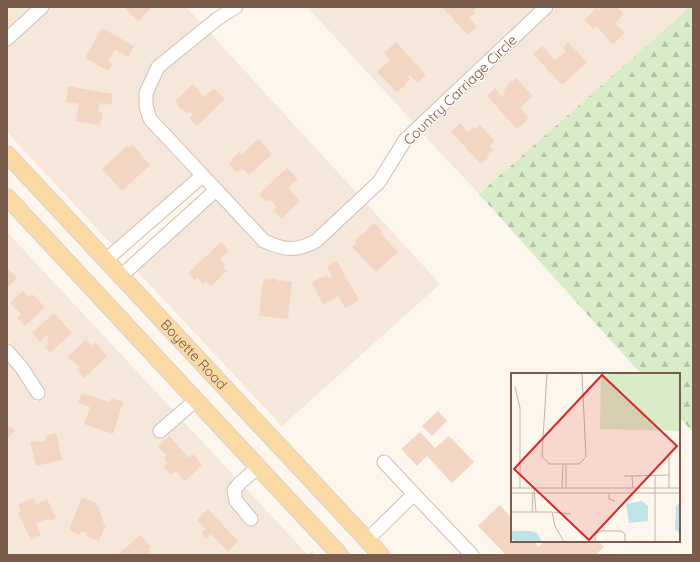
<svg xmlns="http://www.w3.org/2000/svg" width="700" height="562" font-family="Quicksand,sans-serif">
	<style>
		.residential { fill: #f5e8da }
		.forest { fill: url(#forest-firs) }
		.building { fill: #f3d5c3 }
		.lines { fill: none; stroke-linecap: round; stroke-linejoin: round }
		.minor-casing { stroke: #d1beb0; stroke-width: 15 }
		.major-casing { stroke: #dad1cd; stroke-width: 18 }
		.minor { stroke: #fff; stroke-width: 13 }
		.major { stroke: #fbd9a5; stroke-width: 16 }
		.labels { text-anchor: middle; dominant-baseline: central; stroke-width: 3; stroke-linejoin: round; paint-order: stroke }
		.street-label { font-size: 14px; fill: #7a5c4d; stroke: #fffaf3 }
		.inset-road { fill: none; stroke: #c5b3a7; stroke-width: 1 }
		.view { fill: #d62828; fill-opacity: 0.15; stroke: #d62828; stroke-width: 2 }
		.inset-edge { fill: none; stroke: #7a5c4d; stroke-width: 2 }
	</style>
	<defs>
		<pattern id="forest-firs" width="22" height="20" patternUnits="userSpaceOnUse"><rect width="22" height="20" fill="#d8ecc9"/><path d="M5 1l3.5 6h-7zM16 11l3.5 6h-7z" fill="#b4c2a5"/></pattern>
	</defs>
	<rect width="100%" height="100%" fill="#fdf6ec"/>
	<g class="residential">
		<path d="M7 7H186L201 23 154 62 145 77 139 94 140 109 145 124 193 176 113 246 7 132Z"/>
		<path d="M307 7H537L414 123Z"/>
		<path d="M556 7H690L479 194 422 133Z"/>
		<path d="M210 33 357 193 312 236 303 241 290 242 280 241 268 235 156 115 153 104V93L163 71Z"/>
		<path d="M215 199 259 245 274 253 288 256 304 254 318 247 366 203 440 284 282 426 136 270Z"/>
		<path d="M7 232 308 555 312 551 315 555H7V361L17 372 36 402 47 394 28 363 7 340Z"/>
	</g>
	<path class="forest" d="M690 7H693V432L679 417V374H641L479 194Z"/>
	<g class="building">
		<path d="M124 7H150L151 8 138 21Z"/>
		<path d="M442 7H477L473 11 475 13 469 18 477 26 468 35Z"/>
		<path d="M601 7H617L624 14 615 23 625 33 613 44 596 26 593 29 584 20 596 8 598 11Z"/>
		<path d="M102 28 134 46 128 57 115 49 108 62 112 64 109 71 85 58Z"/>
		<path d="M396 42 426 75 418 83 410 75 408 77 410 79 405 84 406 85 397 92 377 72 390 60 384 53Z"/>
		<path d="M568 42 587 62 562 85 533 54 542 46 555 60 566 51 563 48Z"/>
		<path d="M516 78 533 96 520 108 529 118 517 129 487 96 495 88 502 96 505 94 503 92 507 87 506 86Z"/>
		<path d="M193 84 204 97 214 88 225 99 197 126 189 118 193 115 190 112 188 114 183 109 182 111 175 101Z"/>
		<path d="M68 86 113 94 111 105 100 103 98 112 103 113 100 125 76 121 79 104 66 102Z"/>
		<path d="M460 123 468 132 474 127 476 129 480 125 495 141 490 146 493 150 487 155 489 157 481 164 451 132Z"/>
		<path d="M258 139 272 154 249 175 242 168 237 173 229 164 233 161 231 160 239 152 241 155Z"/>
		<path d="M132 144 141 154 139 156 141 155 150 165 122 191 102 169 128 145 129 147Z"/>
		<path d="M287 168 298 179 288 188 300 201 282 218 273 210 277 207 270 199 266 202 259 194Z"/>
		<path d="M374 223 382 231 380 233 398 252 376 272 352 247 357 243 355 240 362 234 364 236 363 234Z"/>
		<path d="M221 242 229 251 220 259 225 265 223 267 227 271 211 286 206 281 203 284 198 278 195 280 188 273Z"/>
		<path d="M337 261 359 300 345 308 338 296 323 305 312 283 321 277 322 278 328 275 329 278 332 276 327 266Z"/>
		<path d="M7 268 17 278 7 288Z"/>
		<path d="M265 278 278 279 279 283 280 280 292 282 288 319 259 316 263 281H265Z"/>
		<path d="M23 291 29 297 32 294 45 307 25 326 17 318 21 314 10 303Z"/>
		<path d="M54 313 72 333 50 353 45 347 49 343 46 340 49 337 47 335 40 342 32 333Z"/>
		<path d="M86 340 91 346 95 342 107 356 84 378 76 370 80 367 68 357Z"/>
		<path d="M82 393 110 402 111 398 123 402 113 434 84 424 90 407 78 403Z"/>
		<path d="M438 411 447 421 432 436 422 426Z"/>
		<path d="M11 426 15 431 7 439V428Z"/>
		<path d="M420 432 435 448 449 436 474 462 452 483 427 456 417 466 401 449Z"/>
		<path d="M56 433 62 460 36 466 30 442 46 441 45 436Z"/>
		<path d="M169 436 189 458 193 454 202 465 185 481 176 471 171 475 163 467 168 463 164 458 167 456 158 447Z"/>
		<path d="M82 497 96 503 95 505 98 506 104 524H106L99 541 86 536 87 533 81 531 80 535 69 530Z"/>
		<path d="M33 498 37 504 47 499 56 518 50 521 48 519 36 523 41 535 31 540 18 513 21 511 18 505Z"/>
		<path d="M500 505 512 519V541H533L539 547 543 542 542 541H599L604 547 595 555H506L478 526Z"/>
		<path d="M208 509 238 541 228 552 211 534 206 538 201 533 206 529 197 520Z"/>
		<path d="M140 535 151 547 149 549 151 551 147 555H118Z"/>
	</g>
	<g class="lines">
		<defs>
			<g id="minor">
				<path d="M236 7 217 19 158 67 146 93V106L150 119 264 241C284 250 296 252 316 241L379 182 405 140 546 7"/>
				<path d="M7 39 42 7"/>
				<path d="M106 260 202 176"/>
				<path d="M121 276 216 190"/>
				<path d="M7 351 22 368 38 393"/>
				<path d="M160 431 196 400"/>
				<path d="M414 494 472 555"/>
				<path d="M251 519 236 501 234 490 240 483 258 467"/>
				<path d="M367 540 414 494 384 462"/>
			</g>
			<g id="major">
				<path id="s1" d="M7 154 381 555"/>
				<path d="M7 197 340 555"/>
			</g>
		</defs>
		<use href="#minor" class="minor-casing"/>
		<use href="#major" class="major-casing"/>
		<use href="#minor" class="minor"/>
		<use href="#major" class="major"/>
	</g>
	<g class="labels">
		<g class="street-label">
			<text transform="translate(460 90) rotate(-44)">Country Carriage Circle</text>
			<text stroke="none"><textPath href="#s1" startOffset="274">Boyette Road</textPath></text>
		</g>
	</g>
	<g transform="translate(511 373)">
		<rect width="169" height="169" fill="#fdf6ec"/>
		<path d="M90 0 95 3 100 0H169V58L89 56Z" fill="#d8ecc9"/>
		<path d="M131 128 137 133V148L118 150 115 131ZM169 128V161L164 156 165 134ZM0 158H20L26 160 31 169H5L0 165Z" fill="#bfe3e8"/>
		<path class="inset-road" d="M36 0 31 83 38 91H68L75 84 71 0M4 14 9 35V115M158 102V115M113 103H121L122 115M121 103 158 102V84M0 115H169M23 115 25 139M51 115 52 91M55 115V91M0 120H169M98 120V126L104 128M0 139H41L44 153 53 169M21 139 22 119M42 139 60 141M84 169V161L90 158H110L114 161V169M144 169V103"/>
		<path class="view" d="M91 2 166 73 78 167 3 96Z"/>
		<rect width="169" height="169" class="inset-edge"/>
	</g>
	<rect width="700" height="562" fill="none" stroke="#7a5c4d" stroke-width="16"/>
</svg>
